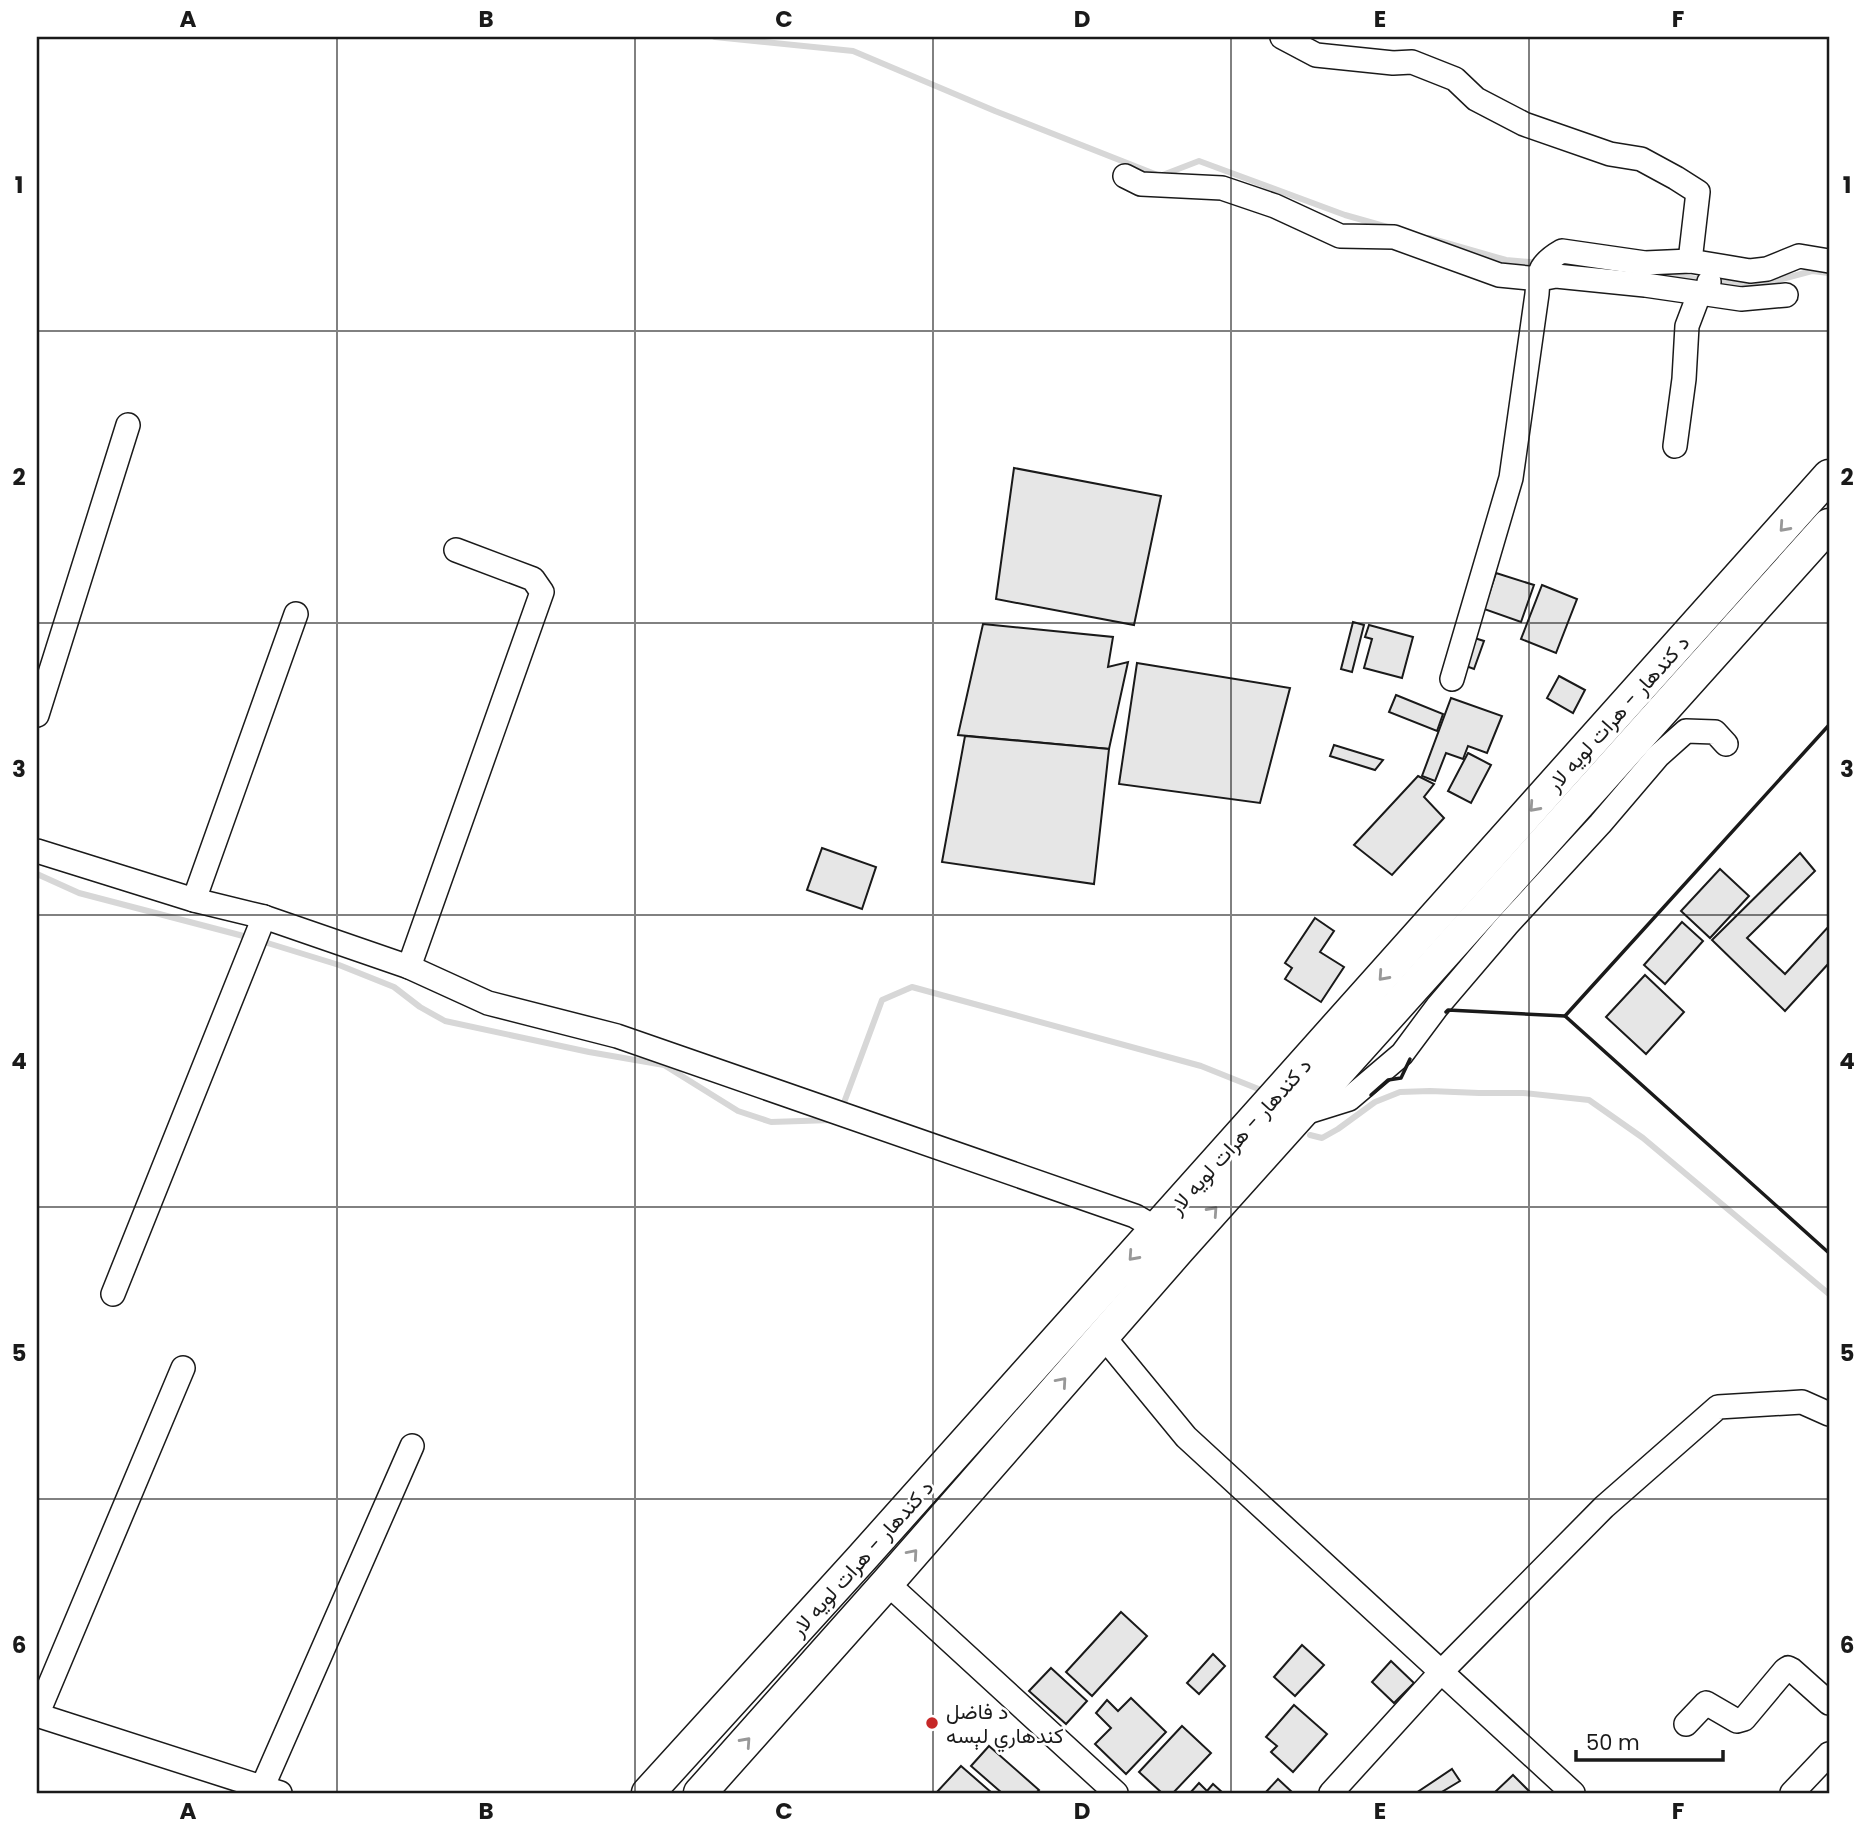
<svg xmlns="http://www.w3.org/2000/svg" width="1866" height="1830" font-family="Poppins,Vazirmatn,sans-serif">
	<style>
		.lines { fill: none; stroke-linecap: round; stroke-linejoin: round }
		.stream { stroke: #d7d7d7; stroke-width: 6 }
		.building { fill: #e6e6e6; stroke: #1a1a1a; stroke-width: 2 }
		.minor-casing { stroke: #1a1a1a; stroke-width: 26 }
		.highway-casing { stroke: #1a1a1a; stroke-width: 35 }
		.minor { stroke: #fff; stroke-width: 23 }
		.highway { stroke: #fff; stroke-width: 32 }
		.wall { stroke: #1a1a1a; stroke-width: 3.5 }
		.oneway { stroke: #989898 }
		.grid { fill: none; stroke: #1a1a1a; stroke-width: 2; stroke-opacity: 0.55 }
		.poi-dot { fill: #c62828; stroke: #fff; stroke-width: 2.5 }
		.labels { text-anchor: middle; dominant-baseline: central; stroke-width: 5; stroke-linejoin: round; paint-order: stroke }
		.street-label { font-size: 21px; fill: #1a1a1a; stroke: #fff }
		.poi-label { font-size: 21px; fill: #1a1a1a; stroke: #fff; text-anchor: start }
		.neatline { fill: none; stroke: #1a1a1a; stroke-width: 2.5 }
		.grid-label { font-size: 23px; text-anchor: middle; font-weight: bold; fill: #1a1a1a }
	</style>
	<rect width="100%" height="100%" fill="#fff"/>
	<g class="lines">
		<g class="stream">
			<path d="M715 37 853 51 995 111 1160 176 1199 161 1345 215 1391 228"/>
			<path d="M1429 238 1506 260 1541 263"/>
			<path d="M1555 264 1614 269"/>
			<path d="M1656 273 1704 280"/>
			<path d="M1715 281 1753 287 1812 271 1829 273"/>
			<path d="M37 874 79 893 251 938"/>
			<path d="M261 941 339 965 394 987 420 1007 445 1021 589 1052 664 1065 738 1111 771 1122 832 1120"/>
			<path d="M842 1108 882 1000 912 987 1201 1066 1261 1090"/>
			<path d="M1310 1135 1322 1138 1338 1129 1375 1102 1400 1092 1430 1091 1479 1093H1523L1589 1100 1643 1138 1829 1294"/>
		</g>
	</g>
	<g class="building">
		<path d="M1014 468 1161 496 1134 625 996 599Z"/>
		<path d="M1496 573 1534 585 1521 622 1484 609Z"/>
		<path d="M1542 585 1577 599 1556 653 1521 639Z"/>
		<path d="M1353 622 1364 625 1352 672 1341 669Z"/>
		<path d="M983 624 1113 637 1108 667 1128 662 1109 749 958 735Z"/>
		<path d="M1369 625 1413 637 1402 678 1364 668 1372 639 1365 637Z"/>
		<path d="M1468 636 1484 641 1474 669 1466 666Z"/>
		<path d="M1137 663 1290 688 1260 803 1119 784Z"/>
		<path d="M1559 676 1585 690 1573 713 1547 698Z"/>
		<path d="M1396 695 1443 714 1437 731 1389 712Z"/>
		<path d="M1451 698 1502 716 1487 753 1468 746 1463 759 1446 753 1435 781 1422 776Z"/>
		<path d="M965 736 1109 749 1094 884 942 862Z"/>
		<path d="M1334 745 1383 760 1375 770 1330 756Z"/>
		<path d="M1468 753 1491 765 1471 803 1448 791Z"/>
		<path d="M1418 776 1434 784 1424 797 1444 818 1392 875 1354 845Z"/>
		<path d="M822 848 876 867 862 909 807 890Z"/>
		<path d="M1800 853 1815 871 1747 938 1785 974 1829 926V963L1785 1011 1712 940Z"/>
		<path d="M1720 869 1749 896 1710 938 1681 911Z"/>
		<path d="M1315 918 1334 931 1320 952 1344 967 1321 1002 1285 979 1292 968 1285 963Z"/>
		<path d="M1682 922 1703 941 1665 984 1644 965Z"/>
		<path d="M1645 975 1684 1012 1646 1054 1606 1017Z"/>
		<path d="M1121 1612 1147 1636 1092 1696 1066 1672Z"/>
		<path d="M1302 1645 1324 1665 1295 1696 1274 1677Z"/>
		<path d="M1213 1654 1225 1666 1199 1694 1187 1683Z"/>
		<path d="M1391 1661 1414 1683 1394 1703 1372 1682Z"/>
		<path d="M1051 1668 1087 1701 1066 1724 1029 1691Z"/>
		<path d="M1131 1698 1166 1732 1126 1774 1095 1744 1111 1728 1096 1713 1107 1700 1118 1711Z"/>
		<path d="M1294 1705 1327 1734 1293 1772 1271 1752 1277 1746 1266 1737Z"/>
		<path d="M1182 1726 1211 1753 1173 1793H1162L1139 1772Z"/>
		<path d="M989 1746 1039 1790 1036 1793H1002L971 1766Z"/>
		<path d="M961 1766 992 1793H936Z"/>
		<path d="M1452 1769 1460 1781 1440 1793H1416Z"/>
		<path d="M1513 1775 1531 1793H1494Z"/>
		<path d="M1278 1779 1293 1793H1265Z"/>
		<path d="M1199 1783 1207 1791 1213 1784 1223 1793H1190Z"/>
	</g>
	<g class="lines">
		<defs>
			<g id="minor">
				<path d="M1282 37 1316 55 1393 63 1412 62 1455 79 1476 99 1524 124 1610 154 1641 159 1676 178 1698 192 1690 261"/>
				<path d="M1125 176 1141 184 1222 188 1275 206 1340 236 1394 237 1499 275 1540 279 1556 276 1645 285 1741 299 1786 295"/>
				<path d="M1675 446 1684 379 1687 326 1698 297 1708 287 1709 282"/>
				<path d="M1452 679 1511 478 1537 294C1538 271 1541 263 1562 251L1645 263 1690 261 1750 271 1767 269 1799 256 1829 261"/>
				<path d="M37 715 128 425"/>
				<path d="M37 851 194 900 264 917 409 967 488 1003 617 1036 1135 1216 1157 1229"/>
				<path d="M194 900 296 614"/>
				<path d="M409 967 542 592 533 579 456 550"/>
				<path d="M1301 1114 1349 1099 1402 1054 1437 1007 1507 925 1600 824 1658 756 1686 731 1715 732 1726 744"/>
				<path d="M113 1294 264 917"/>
				<path d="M1103 1336 1186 1437 1573 1793"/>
				<path d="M887 1583 1116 1793"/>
				<path d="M37 1715 183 1368"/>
				<path d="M37 1715 280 1793"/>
				<path d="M1686 1724 1706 1703 1737 1721 1744 1719 1785 1670 1788 1668 1792 1670 1829 1703"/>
				<path d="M262 1788 412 1446"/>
				<path d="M1331 1793 1441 1672 1604 1507 1718 1407 1802 1402 1829 1414"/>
				<path d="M1792 1793 1829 1754"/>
			</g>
			<g id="highway">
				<path d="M648 1793 861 1559 1829 476"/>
				<path d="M700 1793 887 1583 1179 1249 1829 525"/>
			</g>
		</defs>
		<use href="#minor" class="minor-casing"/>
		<use href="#highway" class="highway-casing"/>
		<use href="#minor" class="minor"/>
		<use href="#highway" class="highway"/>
		<g class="wall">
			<path d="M1446 1012 1448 1010 1565 1016 1829 1253"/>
			<path d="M1565 1016 1829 725"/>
			<path d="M1371 1095 1388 1080 1401 1078 1410 1059"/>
		</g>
	</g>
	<defs><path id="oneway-chevron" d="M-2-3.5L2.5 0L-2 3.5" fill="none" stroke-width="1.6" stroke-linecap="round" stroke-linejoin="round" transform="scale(1.75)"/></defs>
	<g class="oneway">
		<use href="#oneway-chevron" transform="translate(1784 527) rotate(132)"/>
		<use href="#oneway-chevron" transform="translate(1534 807) rotate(132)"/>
		<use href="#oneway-chevron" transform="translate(1383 976) rotate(132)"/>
		<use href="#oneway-chevron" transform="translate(1213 1211) rotate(-48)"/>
		<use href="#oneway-chevron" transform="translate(1133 1256) rotate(132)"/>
		<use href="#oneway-chevron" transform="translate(1062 1382) rotate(-49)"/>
		<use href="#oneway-chevron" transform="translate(913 1554) rotate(-49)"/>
		<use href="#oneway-chevron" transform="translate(746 1742) rotate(-48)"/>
	</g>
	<path class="grid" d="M337 37V1793M635 37V1793M933 37V1793M1231 37V1793M1529 37V1793M37 331H1829M37 623H1829M37 915H1829M37 1207H1829M37 1499H1829"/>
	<circle class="poi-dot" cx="932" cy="1723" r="7"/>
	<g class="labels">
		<g class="street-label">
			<text transform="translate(1618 713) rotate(-48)">د کندهار - هرات لويه لار</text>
			<text transform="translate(1240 1136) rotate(-48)">د کندهار - هرات لويه لار</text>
			<text transform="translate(862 1558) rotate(-48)">د کندهار - هرات لويه لار</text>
		</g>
		<g class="poi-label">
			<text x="946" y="1711">د فاضل<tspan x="946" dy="24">کندهاري لېسه</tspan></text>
		</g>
	</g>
	<rect width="1866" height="1830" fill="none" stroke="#ffffff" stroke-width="77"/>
	<path d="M1576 1750v10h147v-10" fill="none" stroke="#1a1a1a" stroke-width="3.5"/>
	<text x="1586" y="1750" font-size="21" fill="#1a1a1a" stroke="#ffffff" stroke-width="5" paint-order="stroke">50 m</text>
	<rect x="38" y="38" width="1790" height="1754" class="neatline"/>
	<g class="grid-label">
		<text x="188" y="27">A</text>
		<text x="486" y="27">B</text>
		<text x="784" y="27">C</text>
		<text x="1082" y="27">D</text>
		<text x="1380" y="27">E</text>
		<text x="1678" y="27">F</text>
		<text x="19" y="193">1</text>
		<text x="1847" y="193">1</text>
		<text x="19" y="485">2</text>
		<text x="1847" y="485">2</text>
		<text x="19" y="777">3</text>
		<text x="1847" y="777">3</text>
		<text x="19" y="1069">4</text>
		<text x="1847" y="1069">4</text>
		<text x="19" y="1361">5</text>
		<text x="1847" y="1361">5</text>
		<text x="19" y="1653">6</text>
		<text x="1847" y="1653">6</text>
		<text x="188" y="1819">A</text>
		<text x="486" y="1819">B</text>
		<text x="784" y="1819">C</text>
		<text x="1082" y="1819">D</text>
		<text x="1380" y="1819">E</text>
		<text x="1678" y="1819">F</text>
	</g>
</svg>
